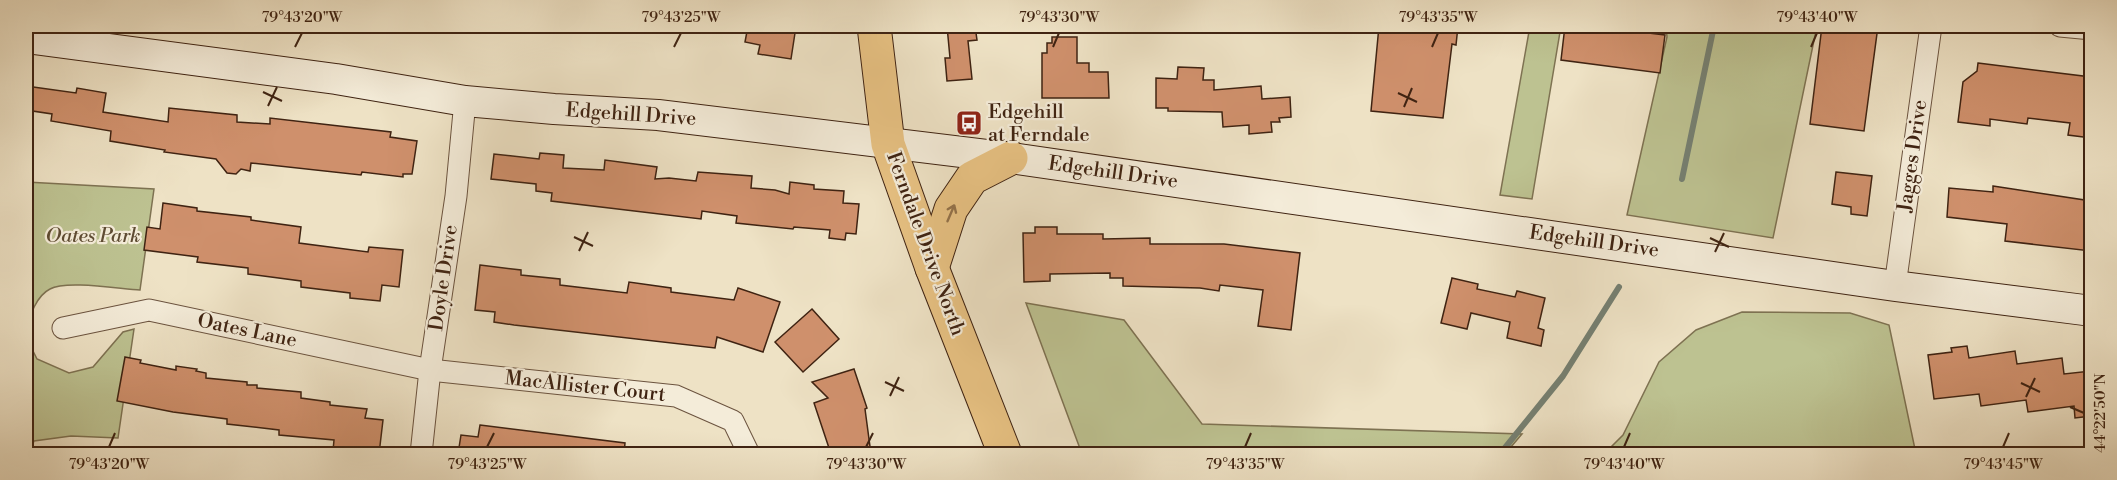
<svg xmlns="http://www.w3.org/2000/svg" width="2117" height="480" font-family="'Libre Bodoni',serif">
	<style>
		.green { fill: #bdc291; stroke: #7e7252; stroke-width: 1.5 }
		.lines { fill: none; stroke-linecap: round; stroke-linejoin: round }
		.stream { stroke: #758072; stroke-width: 6 }
		.building { fill: #cf906c; stroke: #3f2312; stroke-width: 1.5 }
		.street-casing { stroke: #6b533f; stroke-width: 23 }
		.secondary-casing { stroke: #3f2312; stroke-width: 32 }
		.primary-casing { stroke: #3f2312; stroke-width: 35 }
		.street { stroke: #f4ecd9; stroke-width: 21 }
		.secondary { stroke: #f4ecd9; stroke-width: 30 }
		.primary { stroke: #e7c182; stroke-width: 33 }
		.oneway { stroke: #93724a }
		.ticks { fill: none; stroke: #3f2312; stroke-width: 2 }
		.labels { text-anchor: middle; dominant-baseline: central; stroke-width: 4.5; stroke-linejoin: round; paint-order: stroke }
		.poi-label { font-size: 20px; fill: #3f2312; stroke: #f4ecd9; text-anchor: start }
		.street-label { font-size: 20px; fill: #3f2312; stroke: #f4ecd9 }
		.park-label { font-size: 20px; font-style: italic; fill: #5e4b32; stroke: #f4ecd9 }
		.neatline { fill: none; stroke: #3f2312; stroke-width: 2 }
		.ticks-label { font-size: 15px; text-anchor: middle; fill: #3f2312 }
	</style>
	<rect width="100%" height="100%" fill="#eee2c5"/>
	<filter id="stains"><feTurbulence type="fractalNoise" baseFrequency=".00333" numOctaves="4"/><feColorMatrix values="0 0 0 0 .2 0 0 0 0 .09 0 0 0 0 .02 0 0 0 .5 -.17"/></filter>
	<radialGradient id="worn" r=".72"><stop offset=".6" stop-color="#630" stop-opacity="0"/><stop offset="1" stop-color="#630" stop-opacity=".3"/></radialGradient>
	<g class="green">
		<path d="M1530 26H1561L1532 199 1500 195Z"/>
		<path d="M1666 26H1817L1773 238 1627 215 1667 37Z"/>
		<path d="M26 182 154 189 140 290C120 289 66 280 50 289 36 296 30 316 26 329Z"/>
		<path d="M1026 303 1124 320 1202 424 1522 434 1505 454H1082Z"/>
		<path d="M1742 312 1850 313 1889 325 1916 454H1604L1623 435 1659 362 1696 330Z"/>
		<path d="M134 329 118 438 71 436 34 441 29 454H26V337L37 359 69 373 93 367 123 332Z"/>
	</g>
	<g class="lines">
		<g class="stream">
			<path d="M1682 179 1714 26"/>
			<path d="M1500 454 1563 376 1619 287"/>
		</g>
	</g>
	<g class="building">
		<path d="M748 26 795 33 791 59 758 54 760 45 745 42Z"/>
		<path d="M947 26H975L977 40 968 41 972 79 947 81 945 58H950Z"/>
		<path d="M1379 26H1458L1456 45 1452 44 1443 118 1371 111Z"/>
		<path d="M1565 26H1590L1665 35 1660 73 1561 60Z"/>
		<path d="M1822 26H1878L1864 131 1810 124Z"/>
		<path d="M1052 37H1077V63H1089V72H1108L1109 98H1042V53H1047V43H1052Z"/>
		<path d="M1978 63 2091 77V138L2068 135 2070 123 2028 118 2027 124 1990 119V126L1958 122 1963 82 1977 71Z"/>
		<path d="M1178 67 1204 68 1203 80H1214V90L1261 86 1262 99 1290 97 1291 117 1279 118 1280 122H1271L1272 132 1249 134V125L1223 127 1222 112 1168 111V108H1156V78L1177 79Z"/>
		<path d="M26 86 76 93 77 88 106 93 103 112 168 122 169 108 237 115V122L270 124V118L391 132 390 137 417 141 412 174H403V177L362 172 361 175 251 163 250 171 241 169 236 174 227 173 216 159 164 152 165 150 110 141 111 131 51 121 52 114 26 110Z"/>
		<path d="M540 153 564 155 563 168 604 170 605 160 657 167 655 179 669 178 696 181 698 172 752 176 751 188 775 190 789 194 790 182 814 185V189L844 191 843 203 859 204 856 234 846 233 845 240 829 238 830 230 794 227 793 229 736 223 737 216 702 211 701 219 551 201 552 193 536 191V184L491 179 494 154 539 159Z"/>
		<path d="M1836 172 1872 176 1867 216 1851 214V207L1832 204Z"/>
		<path d="M1993 186 2091 201V251L2005 241 2007 224 1947 217 1949 188 1993 192Z"/>
		<path d="M163 203 197 208V211L251 217V220L301 227 299 243 368 252 369 247 403 250 399 287 382 285 380 301 350 298V293L301 287V281L248 274V268L197 262 198 257 144 250 147 227 160 229Z"/>
		<path d="M1035 227H1057V234H1103V239L1150 238V244H1224L1300 253 1291 330 1258 326 1263 290 1220 285 1219 291 1200 288 1123 286V278H1110V273L1050 274V281L1024 282 1023 233H1035Z"/>
		<path d="M480 265 521 270V275L560 279V285L627 293 629 282 671 288V292L734 300 738 288 780 302 763 352 717 337 715 348 514 325 494 322 495 312 475 310Z"/>
		<path d="M1452 278 1478 284 1477 289 1515 297 1517 291 1545 298 1538 328 1544 330 1541 346 1507 338 1510 322 1471 313 1467 329 1441 323Z"/>
		<path d="M812 309 839 339 803 372 775 342Z"/>
		<path d="M1967 346 1969 358 2015 351 2017 364 2062 358 2064 374 2091 371V416L2075 418 2074 406 2028 412 2026 400 1981 406 1979 394 1934 399 1928 355 1952 352 1951 348Z"/>
		<path d="M125 357 141 360 140 363 176 370V366L197 369 196 371 206 373V378L247 382V385H257V388L301 392V398L330 402V405L367 409 365 418 383 420 379 454 333 451 334 440 279 435V430L227 424V419L173 412 117 401Z"/>
		<path d="M854 369 867 408 865 409 871 454H831L814 403 828 398 812 382Z"/>
		<path d="M480 425 625 443 624 454H458L461 435 478 437Z"/>
	</g>
	<g class="lines">
		<defs>
			<g id="street">
				<path d="M2060 26 2092 29"/>
				<path d="M1895 286 1931 26"/>
				<path d="M63 328 149 310 430 370 676 396 733 421 749 454"/>
				<path d="M421 454 430 370 456 196 465 101"/>
			</g>
			<path id="secondary" d="M26 38 336 79 465 101 554 109 658 115 1011 158 1895 286 2092 311"/>
			<g id="primary">
				<path d="M874 26 888 144 932 268 1005 454"/>
				<path d="M932 268 951 209 972 178 1011 158"/>
			</g>
		</defs>
		<use href="#street" class="street-casing"/>
		<use href="#secondary" class="secondary-casing"/>
		<use href="#primary" class="primary-casing"/>
		<use href="#street" class="street"/>
		<use href="#secondary" class="secondary"/>
		<use href="#primary" class="primary"/>
	</g>
	<defs><path id="oneway-shaft" d="M-6 0H5M1.5-3L5.5 0L1.5 3" fill="none" stroke-width="1.6" stroke-linecap="round" stroke-linejoin="round" transform="scale(1.5)"/></defs>
	<use class="oneway" href="#oneway-shaft" transform="translate(951 213) rotate(-67)"/>
	<path class="ticks" d="M295 47 302 33M674 47 681 33M1053 47 1059 33M1432 47 1438 33M1811 47 1817 33M263 92 282 101M1398 93 1417 102M268 106 277 87M1404 107 1412 88M574 237 593 246M1710 238 1729 247M579 251 588 232M1715 252 1724 233M885 382 904 391M2021 383 2040 392M890 396 899 377M2026 397 2035 378M2070 407 2084 413M109 447 115 433M487 447 494 433M866 447 873 433M1245 447 1251 433M1624 447 1630 433M2003 447 2009 433"/>
	<defs>
		<symbol id="bus-square" viewBox="-11 -11 22 22"><rect x="-9" y="-9" width="18" height="18" rx="4" fill="#8f2418" stroke="#f4ecd9"/><path d="M-5-6H5V4H4V6H2V4H-2V6H-4V4H-5ZM-3.5-4V0h7V-4ZM-3.5 1.2v1.5H-2V1.2ZM2 1.2v1.5H3.5V1.2Z" fill="#fff"/></symbol>
	</defs>
	<g fill-rule="evenodd">
		<use href="#bus-square" x="954" y="108" width="30" height="30"/>
	</g>
	<g class="labels">
		<g class="poi-label">
			<text x="988" y="112">Edgehill<tspan x="988" dy="23">at Ferndale</tspan></text>
		</g>
		<g class="street-label">
			<text transform="translate(631 115) rotate(4)">Edgehill Drive</text>
			<text transform="translate(1913 156) rotate(-82)">Jagges Drive</text>
			<text transform="translate(1113 173) rotate(8)">Edgehill Drive</text>
			<text transform="translate(1594 242) rotate(8)">Edgehill Drive</text>
			<text transform="translate(925 244) rotate(70)">Ferndale Drive North</text>
			<text transform="translate(444 278) rotate(-82)">Doyle Drive</text>
			<text transform="translate(247 331) rotate(12)">Oates Lane</text>
			<text transform="translate(585 387) rotate(6)">MacAllister Court</text>
		</g>
		<g class="park-label">
			<text x="93" y="236">Oates Park</text>
		</g>
	</g>
	<rect width="2117" height="480" fill="none" stroke="#eee2c5" stroke-width="66"/>
	<rect x="33" y="33" width="2051" height="414" class="neatline"/>
	<g class="ticks-label">
		<text x="302" y="22">79°43'20"W</text>
		<text x="681" y="22">79°43'25"W</text>
		<text x="1059" y="22">79°43'30"W</text>
		<text x="1438" y="22">79°43'35"W</text>
		<text x="1817" y="22">79°43'40"W</text>
		<text transform="translate(2100 413) rotate(-90)" y="5">44°22'50"N</text>
		<text x="109" y="469">79°43'20"W</text>
		<text x="487" y="469">79°43'25"W</text>
		<text x="866" y="469">79°43'30"W</text>
		<text x="1245" y="469">79°43'35"W</text>
		<text x="1624" y="469">79°43'40"W</text>
		<text x="2003" y="469">79°43'45"W</text>
	</g>
	<rect width="100%" height="100%" filter="url(#stains)"/>
	<rect width="100%" height="100%" fill="url(#worn)"/>
</svg>
